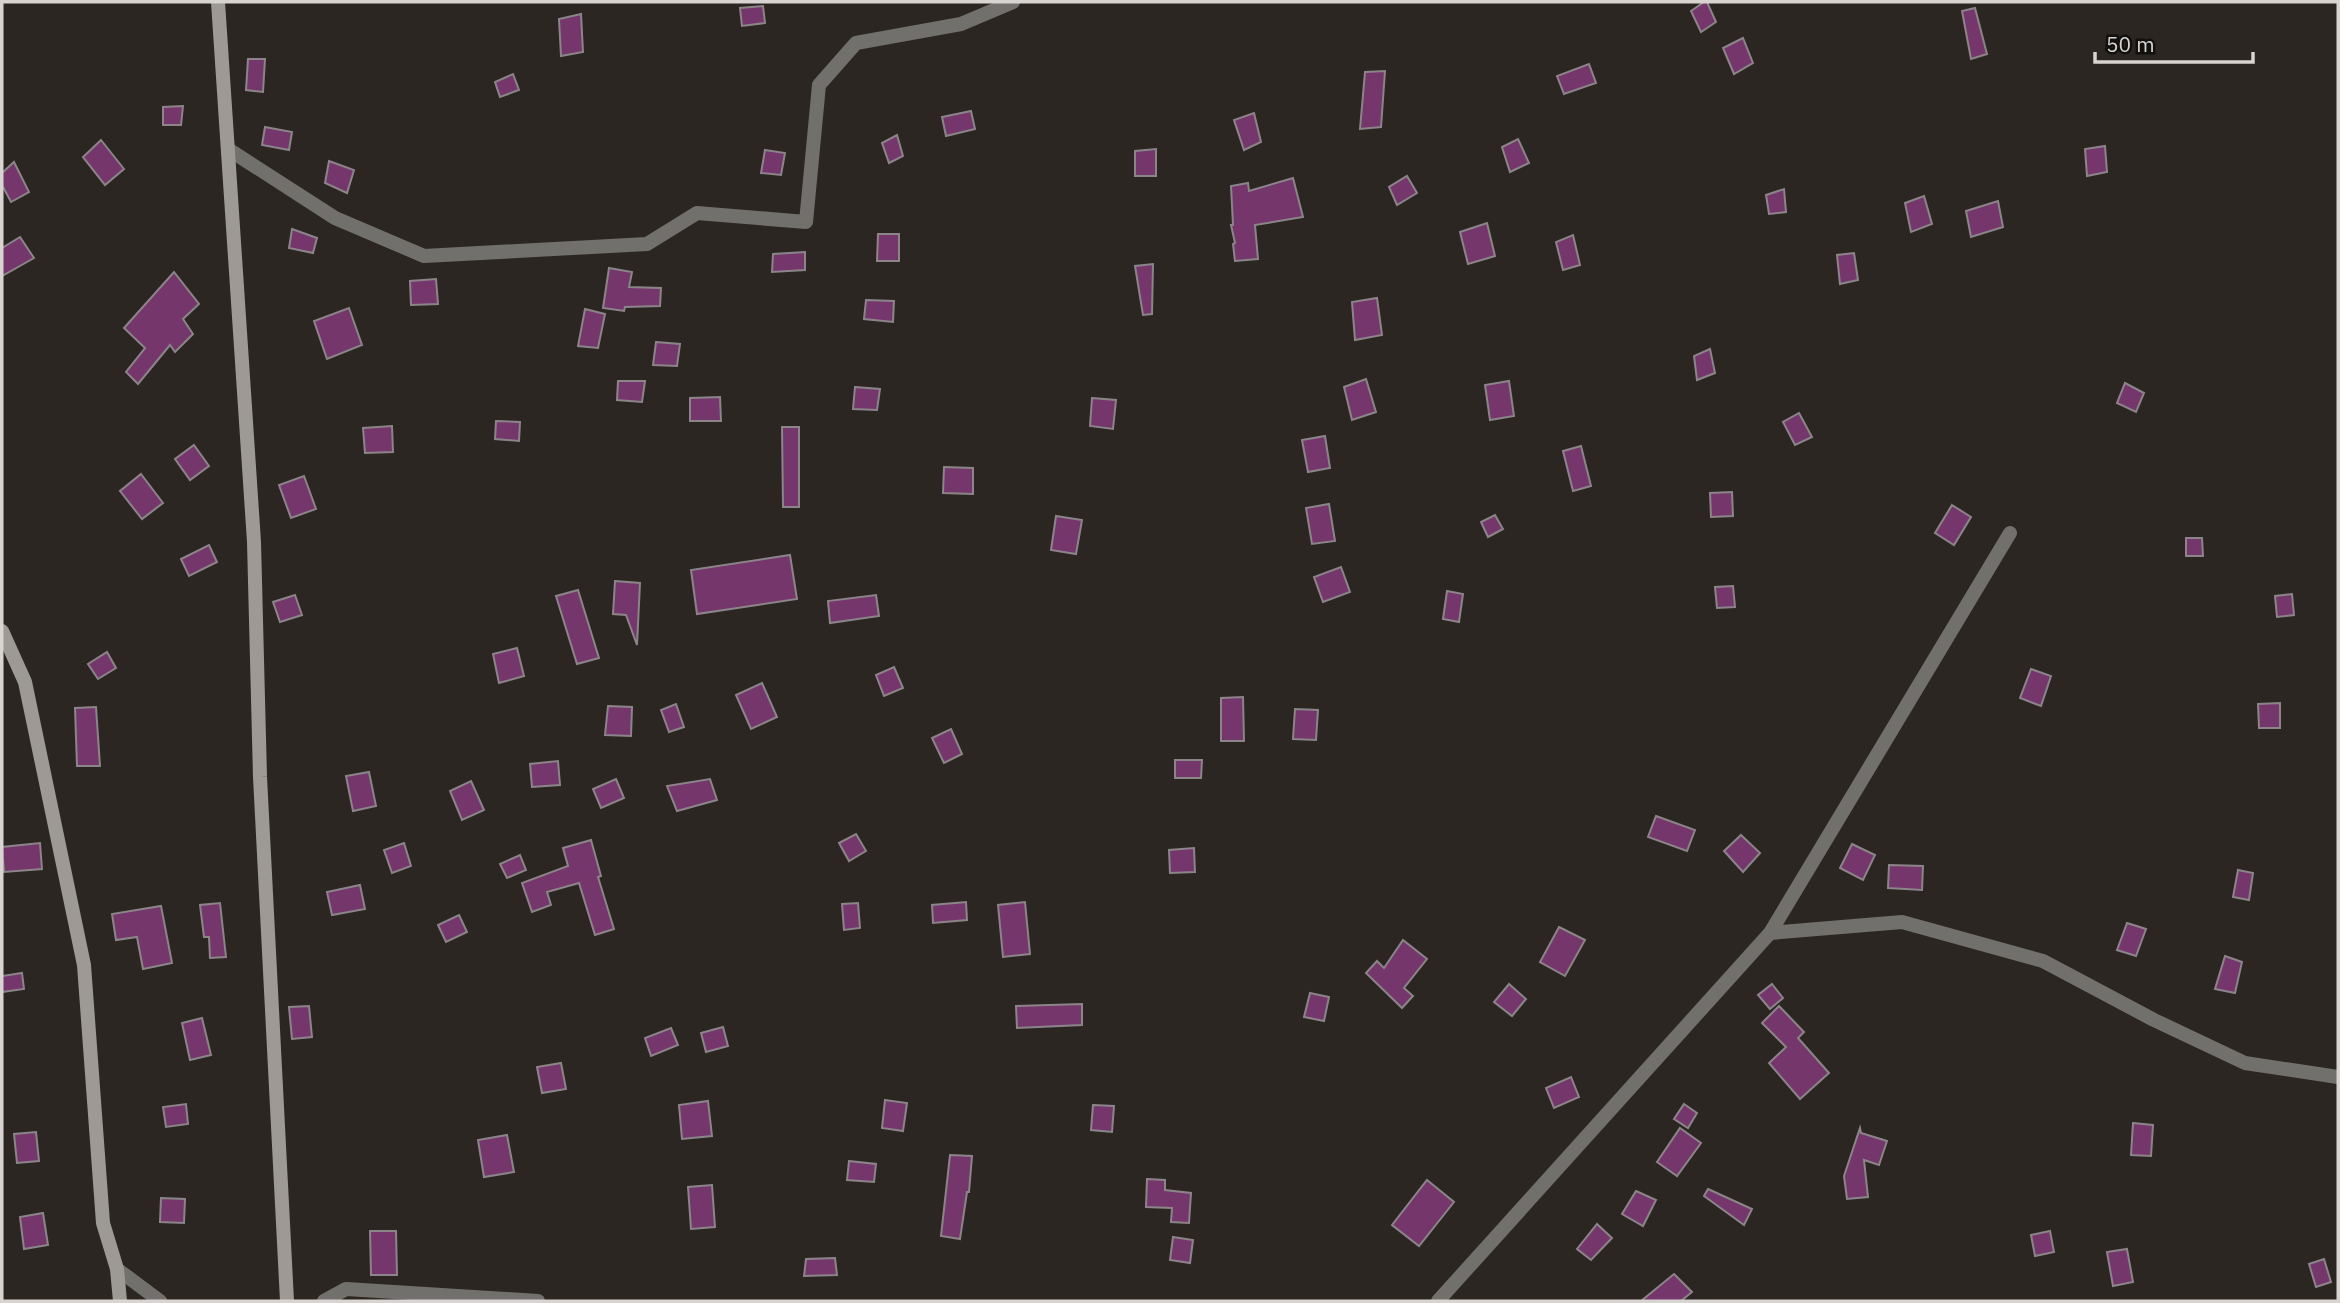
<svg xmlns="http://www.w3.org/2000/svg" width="2340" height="1303" font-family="'IBM Plex Sans',sans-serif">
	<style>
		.building { fill: #75376b; stroke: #8b8489; stroke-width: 2 }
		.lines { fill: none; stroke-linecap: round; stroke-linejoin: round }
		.street { stroke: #72706d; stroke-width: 14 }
		.secondary { stroke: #9d9995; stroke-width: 14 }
	</style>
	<rect width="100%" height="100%" fill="#2c2622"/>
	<g class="building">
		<path d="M1704 2H1707L1716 22 1701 32 1691 11Z"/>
		<path d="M763 6 765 23 742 26 740 8Z"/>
		<path d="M1975 8 1987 54 1971 59 1962 11Z"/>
		<path d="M581 14 583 52 561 56 559 19Z"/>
		<path d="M1743 38 1753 63 1734 74 1723 48Z"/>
		<path d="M248 59H265L263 92 246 90Z"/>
		<path d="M1589 64 1596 83 1564 94 1557 76Z"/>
		<path d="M1385 71 1381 127 1360 129 1365 72Z"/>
		<path d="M513 74 519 90 500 97 495 82Z"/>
		<path d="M183 106 181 125H163V107Z"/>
		<path d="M971 111 975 129 946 136 942 117Z"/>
		<path d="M1254 113 1261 142 1244 150 1234 120Z"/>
		<path d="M265 127 292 132 289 150 262 145Z"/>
		<path d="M897 135 903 156 889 163 882 143Z"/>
		<path d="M1518 139 1529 163 1510 172 1502 147Z"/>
		<path d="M101 140 124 169 105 185 83 157Z"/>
		<path d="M2105 146 2107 172 2087 176 2085 149Z"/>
		<path d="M1156 149V176H1135V151Z"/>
		<path d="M765 150 785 153 781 175 761 173Z"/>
		<path d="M329 161 354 170 347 193 325 183Z"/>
		<path d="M14 162 29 192 11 202 2 185V173Z"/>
		<path d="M1407 176 1417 193 1397 205 1389 187Z"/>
		<path d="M1293 178 1303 217 1255 225 1258 259 1235 261 1233 244 1235 243 1231 225H1233L1231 186 1248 183 1249 191Z"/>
		<path d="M1784 189 1786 212 1769 214 1766 195Z"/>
		<path d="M1924 196 1932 224 1911 232 1905 203Z"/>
		<path d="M1998 201 2003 227 1971 237 1966 211Z"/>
		<path d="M1487 223 1495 256 1468 264 1460 232Z"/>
		<path d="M292 229 317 238 313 253 289 248Z"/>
		<path d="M878 234H899V261H877Z"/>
		<path d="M1573 235 1580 265 1563 270 1556 242Z"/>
		<path d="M20 237 34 258 2 276V248Z"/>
		<path d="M805 252V270L772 272 773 254Z"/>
		<path d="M1854 253 1858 280 1840 284 1837 255Z"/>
		<path d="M1153 264 1152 314 1143 315 1135 266Z"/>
		<path d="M609 268 632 272 629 287 661 288 660 306 625 307 624 311 603 308Z"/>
		<path d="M174 272 199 304 183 319 193 334 175 352 170 345 138 384 126 372 145 348 124 328Z"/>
		<path d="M436 279 438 304 411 305 410 281Z"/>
		<path d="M1377 298 1382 335 1355 340 1352 302Z"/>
		<path d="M866 300 894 301 893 322 864 319Z"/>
		<path d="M349 308 362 345 327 359 314 321Z"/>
		<path d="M585 309 605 314 598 348 578 346Z"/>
		<path d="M656 342 680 344 677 366 653 365Z"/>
		<path d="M1710 349 1715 373 1697 380 1694 356Z"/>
		<path d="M1366 379 1376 412 1352 420 1344 387Z"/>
		<path d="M618 381H645L642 402 617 400Z"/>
		<path d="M1509 381 1514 416 1490 420 1485 385Z"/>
		<path d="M2125 383 2144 393 2136 412 2117 403Z"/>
		<path d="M855 387 880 389 877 410 853 409Z"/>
		<path d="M720 397 721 421H690V398Z"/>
		<path d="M1092 398 1116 400 1113 429 1090 426Z"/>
		<path d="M1799 413 1812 437 1795 445 1783 422Z"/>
		<path d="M496 421 520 422 519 441 495 439Z"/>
		<path d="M392 426 393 452 365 453 363 428Z"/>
		<path d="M782 427H799V507H783Z"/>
		<path d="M1325 436 1330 468 1308 472 1302 440Z"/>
		<path d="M194 445 209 466 190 480 175 459Z"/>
		<path d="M1581 446 1591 486 1573 491 1563 451Z"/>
		<path d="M944 467 973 468V494L943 493Z"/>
		<path d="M141 474 163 503 142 519 120 491Z"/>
		<path d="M304 476 316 509 291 518 279 485Z"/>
		<path d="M1732 492 1733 516 1711 517 1710 493Z"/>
		<path d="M1329 504 1335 541 1312 544 1306 508Z"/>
		<path d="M1952 505 1971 517 1954 545 1935 533Z"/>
		<path d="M1495 515 1503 529 1488 537 1481 522Z"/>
		<path d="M1056 516 1082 520 1076 554 1051 550Z"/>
		<path d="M2186 538H2202L2203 556H2186Z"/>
		<path d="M209 545 217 562 189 576 181 559Z"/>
		<path d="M790 555 797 599 697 614 691 570Z"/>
		<path d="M1341 567 1350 592 1323 602 1314 577Z"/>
		<path d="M615 581 640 583 637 645 626 615 613 614Z"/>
		<path d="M1733 586 1735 607 1717 608 1715 587Z"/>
		<path d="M578 590 599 658 577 664 556 596Z"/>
		<path d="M1447 591 1463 594 1459 622 1443 619Z"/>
		<path d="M2292 594 2294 615 2277 617 2275 596Z"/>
		<path d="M295 595 302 615 280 622 273 602Z"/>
		<path d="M876 595 879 616 830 623 828 601Z"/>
		<path d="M517 648 524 676 499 683 493 654Z"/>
		<path d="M107 652 116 668 98 679 88 664Z"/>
		<path d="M894 667 903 688 884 696 876 675Z"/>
		<path d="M2031 669 2051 676 2041 706 2020 698Z"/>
		<path d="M762 683 777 717 751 729 736 695Z"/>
		<path d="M1243 697 1244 741H1221V698Z"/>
		<path d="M2280 703V728H2259L2258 704Z"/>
		<path d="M676 704 684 727 669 732 661 710Z"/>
		<path d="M608 706 632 707 631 736 605 735Z"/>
		<path d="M96 707 100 766H77L75 708Z"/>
		<path d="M1295 709 1318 710 1316 740 1293 739Z"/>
		<path d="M951 729 962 754 944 763 932 738Z"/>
		<path d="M1175 760H1202L1201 778H1175Z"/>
		<path d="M558 761 560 785 532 787 530 764Z"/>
		<path d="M369 772 376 806 353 811 346 776Z"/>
		<path d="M616 779 624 798 601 808 593 789Z"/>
		<path d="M710 779 717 800 677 811 667 786Z"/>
		<path d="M471 781 484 810 462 820 450 791Z"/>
		<path d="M1656 816 1695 830 1687 851 1648 837Z"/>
		<path d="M856 834 866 851 849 861 839 843Z"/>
		<path d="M1741 835 1760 853 1743 872 1724 851Z"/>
		<path d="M591 840 601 876 598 877 614 929 595 935 579 883 547 892 551 905 532 912 522 883 568 866 563 848Z"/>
		<path d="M40 843 42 869 4 872 2 847Z"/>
		<path d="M404 843 411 866 392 873 384 850Z"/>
		<path d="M1852 844 1875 855 1863 880 1840 868Z"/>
		<path d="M1194 848 1195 872 1170 873 1169 850Z"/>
		<path d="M520 855 526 870 507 878 500 864Z"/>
		<path d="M1889 865 1923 866 1922 890 1888 888Z"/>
		<path d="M2238 870 2253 873 2249 900 2233 897Z"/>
		<path d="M360 885 365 909 332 915 327 892Z"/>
		<path d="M966 902 967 920 933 923 932 905Z"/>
		<path d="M1025 902 1030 954 1003 957 998 905Z"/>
		<path d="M220 903 226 957 210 958 209 937H204L200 905Z"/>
		<path d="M858 903 860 928 844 930 842 904Z"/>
		<path d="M161 906 172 963 143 969 137 937 116 940 112 914Z"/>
		<path d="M459 915 467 932 446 942 438 925Z"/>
		<path d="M2127 923 2146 929 2136 956 2117 950Z"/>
		<path d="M1559 927 1585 940 1565 976 1540 962Z"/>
		<path d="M1403 940 1427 959 1404 988 1413 996 1402 1008 1366 973 1377 961 1384 968Z"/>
		<path d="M2225 956 2242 962 2235 993 2215 989Z"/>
		<path d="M22 973 24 989 2 992V976Z"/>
		<path d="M1509 984 1526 999 1512 1016 1494 1002Z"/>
		<path d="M1772 984 1783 998 1770 1009 1758 995Z"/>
		<path d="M1310 993 1329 997 1324 1021 1304 1017Z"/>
		<path d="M1082 1004V1025L1017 1028 1016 1006Z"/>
		<path d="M309 1006 312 1037 292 1039 289 1007Z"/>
		<path d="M1779 1006 1804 1032 1798 1038 1829 1073 1800 1099 1769 1063 1786 1047 1762 1023Z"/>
		<path d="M202 1018 211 1055 190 1060 182 1023Z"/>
		<path d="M723 1027 728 1046 706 1052 701 1033Z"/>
		<path d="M671 1028 678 1045 651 1056 645 1038Z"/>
		<path d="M561 1063 566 1089 542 1093 537 1067Z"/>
		<path d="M1571 1077 1579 1097 1554 1108 1546 1088Z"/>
		<path d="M885 1100 907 1103 903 1131 882 1128Z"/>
		<path d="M708 1101 712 1136 682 1139 679 1105Z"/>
		<path d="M186 1104 188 1124 166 1127 163 1107Z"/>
		<path d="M1684 1104 1697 1113 1688 1128 1674 1119Z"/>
		<path d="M1093 1105 1114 1106 1112 1132 1091 1130Z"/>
		<path d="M2133 1123 2153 1125 2151 1156 2131 1155Z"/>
		<path d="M1680 1128 1701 1143 1677 1176 1657 1162Z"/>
		<path d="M1860 1128 1861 1133 1887 1141 1879 1165 1864 1160 1868 1197 1847 1199 1844 1176Z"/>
		<path d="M36 1132 39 1161 17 1163 14 1134Z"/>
		<path d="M507 1135 514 1172 484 1177 478 1140Z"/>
		<path d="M950 1155 972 1156 969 1192H967L960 1239 941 1236Z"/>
		<path d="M849 1161 876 1164 874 1182 847 1180Z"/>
		<path d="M1147 1179 1165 1180V1190L1191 1193 1189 1223 1171 1222 1172 1208 1146 1207Z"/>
		<path d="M1427 1180 1454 1202 1419 1246 1392 1225Z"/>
		<path d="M712 1185 715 1227 691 1229 688 1187Z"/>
		<path d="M1708 1189 1752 1209 1744 1225 1704 1196Z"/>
		<path d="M1636 1191 1656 1200 1643 1226 1622 1214Z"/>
		<path d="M161 1198 185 1199 184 1223 160 1222Z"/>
		<path d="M43 1213 48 1245 24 1249 20 1217Z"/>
		<path d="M1597 1224 1612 1238 1591 1260 1577 1249Z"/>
		<path d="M370 1231H396L397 1275H371Z"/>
		<path d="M2050 1231 2054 1252 2035 1256 2031 1235Z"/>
		<path d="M1173 1237 1193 1240 1190 1263 1170 1260Z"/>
		<path d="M2127 1249 2133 1282 2113 1286 2107 1252Z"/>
		<path d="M835 1258 837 1275 804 1276 806 1259Z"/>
		<path d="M2324 1259 2331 1282 2316 1287 2309 1264Z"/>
		<path d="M1674 1274 1692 1292 1681 1301H1641Z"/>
	</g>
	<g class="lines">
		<g class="street">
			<path d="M228 149 335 218 424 256 647 244 697 213 806 222 819 85 856 43 961 24 1013 2"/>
			<path d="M1770 933 1902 922 2043 961 2154 1020 2245 1063 2338 1077"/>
			<path d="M117 1269 160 1301"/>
			<path d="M324 1301 346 1289 538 1301"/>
			<path d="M1438 1301 1770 933 2010 533"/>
		</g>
		<g class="secondary">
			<path d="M218 2 254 542 260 777 287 1301"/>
			<path d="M2 631 25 682 84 965 103 1223 117 1269 120 1301"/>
		</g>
	</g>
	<rect width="2340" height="1303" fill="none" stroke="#d8d4d1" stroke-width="7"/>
	<path d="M2095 52v10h158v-10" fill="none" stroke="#d8d4d1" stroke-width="3.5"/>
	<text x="2106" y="52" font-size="21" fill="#d8d4d1" stroke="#12100e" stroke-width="5" paint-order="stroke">50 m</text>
</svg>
